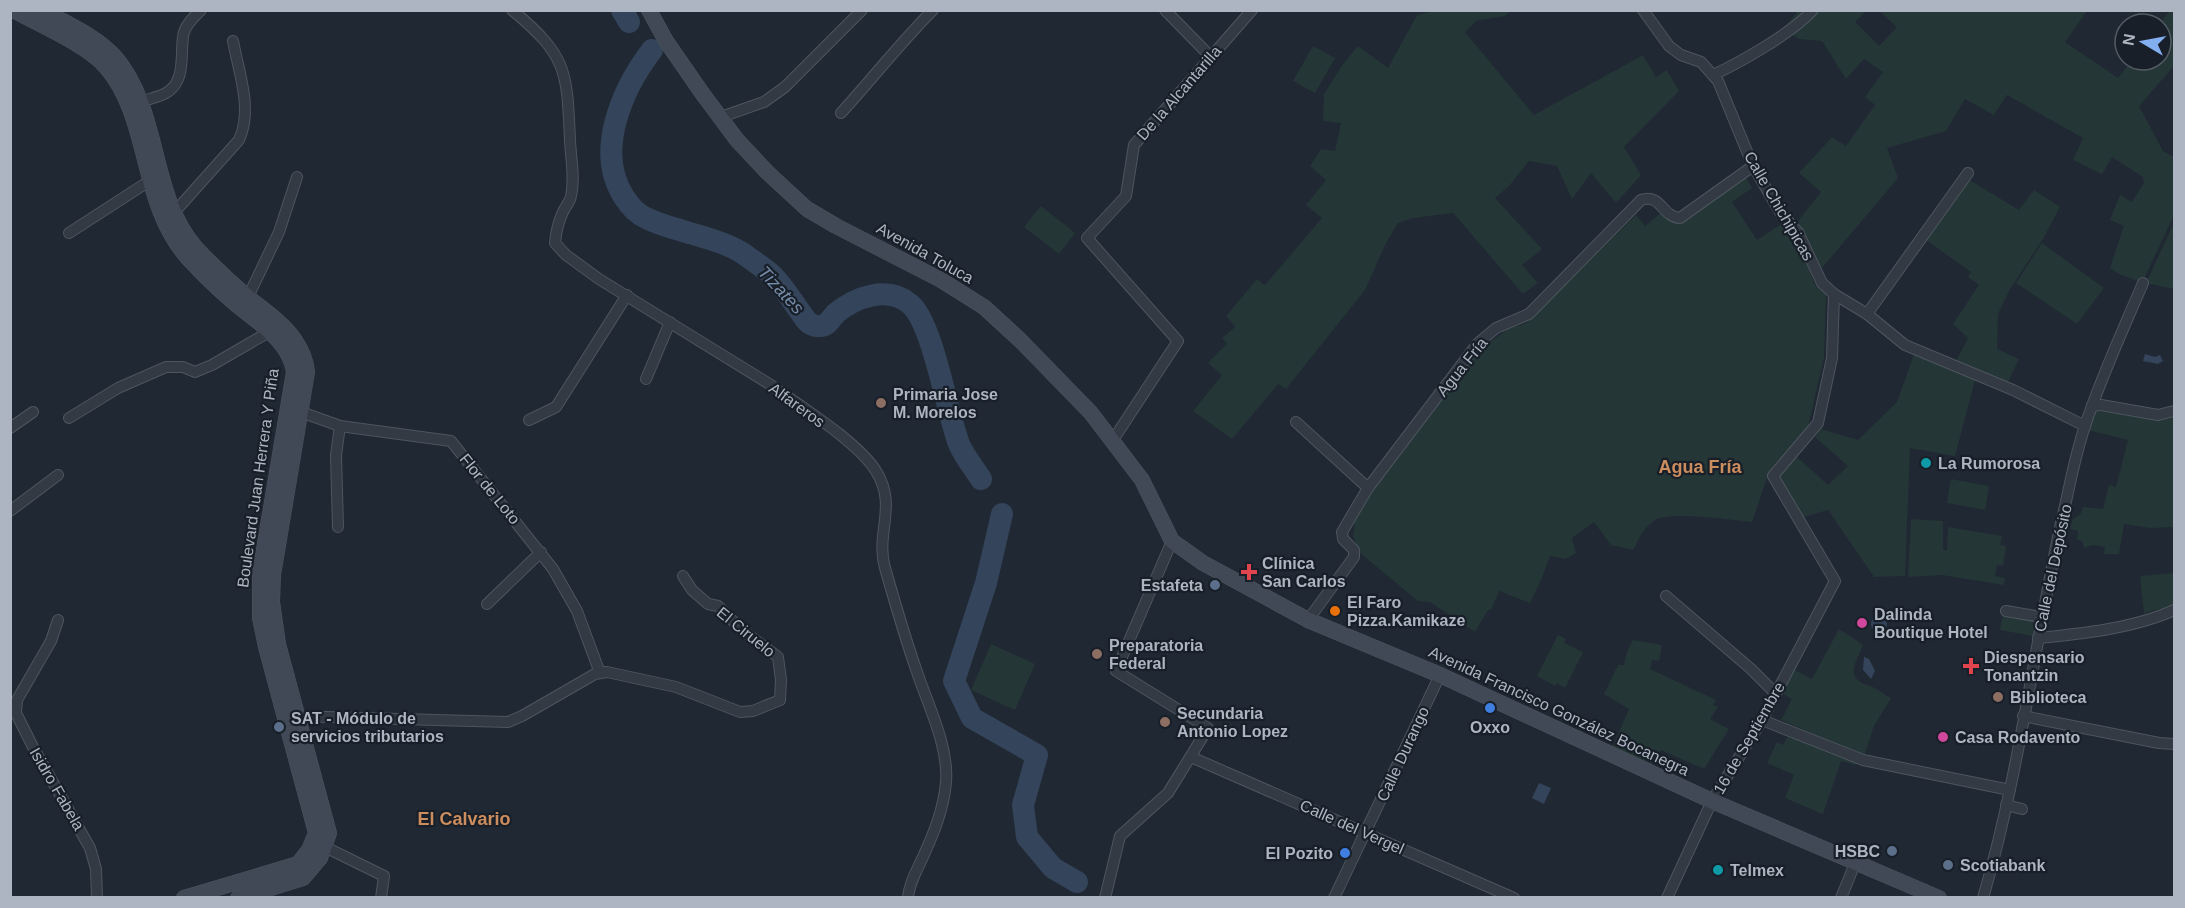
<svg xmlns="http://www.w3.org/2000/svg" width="2185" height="908" font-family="Helvetica,sans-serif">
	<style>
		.green { fill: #243636 }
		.water { fill: #34445a }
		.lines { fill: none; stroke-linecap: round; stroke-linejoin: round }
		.river { stroke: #34445a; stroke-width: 22 }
		.street-casing { stroke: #4d555f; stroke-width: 12 }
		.secondary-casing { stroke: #4d555f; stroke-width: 16 }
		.street { stroke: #333a44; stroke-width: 10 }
		.secondary { stroke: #414957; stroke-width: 15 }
		.education-dot { fill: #8d6e63; stroke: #181f28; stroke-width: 2 }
		.culture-dot { fill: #0f9aa8; stroke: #181f28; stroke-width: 2 }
		.health-dot { fill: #e0444e; stroke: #181f28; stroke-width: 2 }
		.service-dot { fill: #5c6f8a; stroke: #181f28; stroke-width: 2 }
		.food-dot { fill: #e8710a; stroke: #181f28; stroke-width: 2 }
		.hotel-dot { fill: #d1479c; stroke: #181f28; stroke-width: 2 }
		.shop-dot { fill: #3f7fe0; stroke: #181f28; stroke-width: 2 }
		.labels { text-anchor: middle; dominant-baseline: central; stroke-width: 4.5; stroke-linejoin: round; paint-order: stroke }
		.street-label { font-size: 16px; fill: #acb5c1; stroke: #181f28 }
		.poi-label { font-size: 16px; font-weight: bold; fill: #acb5c1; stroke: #181f28; text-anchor: start }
		.water-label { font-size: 18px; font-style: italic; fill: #768da9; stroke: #181f28 }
		.neighbourhood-label { font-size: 18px; font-weight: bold; fill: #cb8c5e; stroke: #181f28 }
	</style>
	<rect width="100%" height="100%" fill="#202833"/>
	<g class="green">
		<path d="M1433 11H1510L1505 16 1476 21 1465 32 1534 115 1643 55 1656 77 1667 70 1679 91 1624 147 1641 175 1616 203 1591 173 1572 199 1557 166 1529 161 1510 185 1495 198 1542 249 1522 265 1538 283 1523 294 1453 213 1413 218 1398 223 1385 245 1365 290 1286 389 1278 384 1232 439 1193 411 1222 375 1208 363 1227 344 1222 338 1235 327 1226 316 1257 279 1265 285 1322 218 1306 205 1326 180 1310 166 1321 149 1335 151 1341 123 1323 121 1324 94 1343 64 1358 46 1388 68 1417 15Z"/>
		<path d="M1798 11H1866L1855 22 1879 46 1897 27 1879 11H2087L2065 42 2118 78 2132 60H2161V24H2159L2170 11H2174V66L2139 106 2163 151 2174 157V215L2142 283 2117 273 2110 268 2124 226 2110 220 2120 195 2132 202 2144 183 2143 177 2112 157 2102 174 2073 160 2083 138 2007 95 1994 115 1965 99 1946 131 1887 148 1898 178 1822 268 1798 221 1821 192 1799 173 1832 137 1846 146 1875 105 1865 97 1883 72 1864 59 1846 79 1822 41 1799 39 1783 29Z"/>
		<path d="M1313 46 1335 58 1315 93 1293 81Z"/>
		<path d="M1745 176 1752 188 1732 202 1757 240 1783 223 1792 233 1804 256 1815 285 1826 294 1824 358 1808 427 1767 478 1752 522C1733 520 1669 511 1655 520 1643 528 1639 539 1633 550L1611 545 1594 522 1572 538 1576 553 1566 559 1550 556 1542 578 1530 603 1499 591 1491 610H1488L1475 632 1430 602 1418 601 1360 553 1353 536 1355 521 1373 491 1482 348 1508 329 1527 323 1636 215 1645 226 1662 212 1666 219 1672 221Z"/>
		<path d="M1968 179 2019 210 2034 190 2060 207 2043 239 2010 289 1998 314 1997 349 2019 359 2008 382 1977 373 1955 456 1910 448 1905 576 1874 577 1828 510 1800 518 1776 477 1795 455 1828 485 1848 466 1815 437 1821 429 1858 440 1897 402 1914 354 1952 369 1968 338 1953 324 1979 285 1968 277 1971 272 1923 238Z"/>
		<path d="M1041 206 1075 233 1059 254 1024 227Z"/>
		<path d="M2174 223V289L2146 283Z"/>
		<path d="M2042 243 2104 288 2077 324 2016 283Z"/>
		<path d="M2097 411 2158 420 2174 418V527L2150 528 2124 524 2119 554H2104L2105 547 2093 545 2084 548 2082 541 2077 540 2078 531 2070 529 2073 519 2080 515 2083 507 2103 509 2109 485 2116 487 2128 440 2088 430 2092 414Z"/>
		<path d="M1951 479 1989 486 1985 510 1947 503Z"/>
		<path d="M1911 519 1943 521V550H1947L1948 527 2002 536 2000 545 2006 546 2003 566 1997 565 1995 576 2005 578 2004 585 1942 575 1908 577Z"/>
		<path d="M2174 573V605L2144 613 2140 576Z"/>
		<path d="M2003 614 2036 620 2033 636 2000 630Z"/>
		<path d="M1839 629 1863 645C1855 665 1844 678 1870 686 1877 688 1885 695 1891 698L1874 726 1864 756 1781 720 1792 699 1781 693 1791 668 1812 679Z"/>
		<path d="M1558 635 1566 639 1564 643 1583 652 1565 688 1557 683 1555 686 1537 676Z"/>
		<path d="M1633 640 1662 645 1659 661 1652 660 1650 669 1716 700 1713 705 1718 707 1710 719 1729 729 1704 769 1661 750 1650 768 1612 748 1629 709 1604 694 1618 665H1624L1627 652Z"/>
		<path d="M991 644 1035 664 1015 710 971 690Z"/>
		<path d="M1791 729 1858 756 1856 765 1841 761 1823 814 1785 798 1794 775 1767 763 1777 742 1783 745Z"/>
	</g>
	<g class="water">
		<path d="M2145 354 2155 357 2160 355 2163 361 2158 364 2143 361Z"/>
		<circle cx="1879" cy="624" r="8"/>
		<path d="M1864 657 1869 659 1875 671 1871 679 1863 670Z"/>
		<path d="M1539 783 1551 788 1544 804 1532 798Z"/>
	</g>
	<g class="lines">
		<g class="river">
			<path d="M622 10 629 22"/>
			<path d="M652 50C623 88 594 151 624 197 629 205 637 214 646 218 677 233 722 237 748 257 756 263 766 269 773 276 784 287 792 301 801 313 805 319 809 326 818 326 827 327 830 320 835 314 855 297 888 285 910 304 933 323 947 413 959 444 964 456 974 468 981 479"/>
			<path d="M1002 514 986 583 954 681 972 718 1037 755 1023 805 1027 837 1053 868 1077 882"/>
		</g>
		<defs>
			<g id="street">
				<path d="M512 10C568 56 567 72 570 141 571 159 575 179 571 196 570 202 565 207 563 212 558 222 556 232 555 243L566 255 599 279 771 385C800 406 858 442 876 471 898 506 875 533 885 568 895 603 905 638 917 672 928 705 949 747 946 782 944 809 933 835 922 859 916 872 909 884 908 898"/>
				<path d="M1165 10 1211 57"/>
				<path d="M1643 10 1669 46 1681 55 1701 62 1718 81 1753 166 1780 212 1798 232 1822 283 1834 294 1867 314 1905 345 2013 390 2085 426"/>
				<path d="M1713 75C1741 62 1792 33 1813 10"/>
				<path d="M140 102C148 99 159 97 166 93 188 81 179 49 184 32 187 23 194 17 201 10"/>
				<path d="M841 113C872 79 900 43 933 10"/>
				<path d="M721 117 764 102 785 87 862 10"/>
				<path d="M171 216 239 140C253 110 239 73 233 41"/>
				<path d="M69 233 154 178"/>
				<path d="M248 297 279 232 297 177"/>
				<path d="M1867 314 1968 173"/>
				<path d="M646 379 670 322"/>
				<path d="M2092 406 2101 405 2158 415 2174 411"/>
				<path d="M301 412 340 426 451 441 553 569 577 611 600 673"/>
				<path d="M69 418 118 388 166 367H183L195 372 212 365 269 332 273 327"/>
				<path d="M529 420 556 407 627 295"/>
				<path d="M1296 422 1368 488"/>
				<path d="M10 428 33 412"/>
				<path d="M1113 440 1178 341 1087 238 1126 196 1134 145 1252 10"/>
				<path d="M10 511 58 475"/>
				<path d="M338 527 336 455 340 426"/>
				<path d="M1666 596 1751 669 1776 694"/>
				<path d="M487 604 541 552"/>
				<path d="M2006 611 2041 617"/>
				<path d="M58 620 51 641 17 700 16 713 33 747 90 848 96 869 97 898"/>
				<path d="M1308 620 1354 557V550L1343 539 1342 532 1368 488 1478 343 1496 328 1529 314 1641 200C1661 193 1662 217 1680 218L1753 166"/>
				<path d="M2038 638C2081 634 2135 628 2174 610"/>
				<path d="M292 716 508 722 522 716 595 674 607 672 676 687 740 712 753 711 780 700 781 680 778 657 742 630 718 606 708 604 692 590 683 576"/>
				<path d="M2023 716 2159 743 2174 744"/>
				<path d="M1762 720 1863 760 2010 790"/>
				<path d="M1191 757 1514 898"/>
				<path d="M2006 805 2022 809"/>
				<path d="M325 847 384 876 381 898"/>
				<path d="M1105 898 1120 836 1168 793 1208 728 1116 671 1172 541"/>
				<path d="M1334 898 1440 675"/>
				<path d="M1667 898 1712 801 1762 720 1835 581 1773 476 1818 423 1832 358 1834 294"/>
				<path d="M1841 898 1856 861"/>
				<path d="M1983 898C2019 775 2034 648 2061 523 2069 491 2074 458 2085 426 2101 377 2123 330 2143 283"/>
			</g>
			<g id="secondary">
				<path d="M13 10C40 25 87 45 106 67 151 119 139 204 188 258 201 272 215 286 230 299 252 319 290 339 294 372L260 573V618L266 647 316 833 309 850 298 864 184 898"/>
				<path d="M42 10C67 24 96 36 115 57 162 112 149 196 197 249 214 267 231 283 250 299 265 311 283 323 294 339 301 349 306 360 307 372L273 575 272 602 278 644 329 833 320 858 303 878 238 898"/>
				<path d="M649 10 666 41 702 93 737 140 767 172 807 209 836 226 941 280 984 307 1020 340 1091 413 1142 480 1172 541 1203 563 1308 620 1440 675 1712 801 1939 898"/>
			</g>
		</defs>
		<use href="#street" class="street-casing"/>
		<use href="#secondary" class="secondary-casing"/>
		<use href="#street" class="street"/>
		<use href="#secondary" class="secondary"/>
	</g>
	<g class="education-dot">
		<circle cx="881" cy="403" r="6"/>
		<circle cx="1097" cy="654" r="6"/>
		<circle cx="1998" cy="697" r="6"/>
		<circle cx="1165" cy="722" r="6"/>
	</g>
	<g class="culture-dot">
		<circle cx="1926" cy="463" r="6"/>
		<circle cx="1718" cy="870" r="6"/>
	</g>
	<g class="health-dot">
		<path d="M1246 563h6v6h6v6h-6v6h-6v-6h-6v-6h6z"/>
		<path d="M1968 657h6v6h6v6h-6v6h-6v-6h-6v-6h6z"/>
	</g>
	<g class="service-dot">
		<circle cx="1215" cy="585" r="6"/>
		<circle cx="279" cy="727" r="6"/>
		<circle cx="1892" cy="851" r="6"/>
		<circle cx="1948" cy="865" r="6"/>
	</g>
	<circle class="food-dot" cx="1335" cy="611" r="6"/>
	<g class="hotel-dot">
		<circle cx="1862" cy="623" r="6"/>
		<circle cx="1943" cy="737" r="6"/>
	</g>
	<g class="shop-dot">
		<circle cx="1490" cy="708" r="6"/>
		<circle cx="1345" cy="853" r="6"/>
	</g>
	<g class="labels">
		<g class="street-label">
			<text transform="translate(1179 93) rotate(-49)">De la Alcantarilla</text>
			<text transform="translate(1779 206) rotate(60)">Calle Chichipicas</text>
			<text transform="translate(925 253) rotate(29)">Avenida Toluca</text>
			<text transform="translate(1462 367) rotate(-51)">Agua Fría</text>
			<text transform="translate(797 405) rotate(36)">Alfareros</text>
			<text transform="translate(258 478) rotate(-82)">Boulevard Juan Herrera Y Piña</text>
			<text transform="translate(490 489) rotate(51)">Flor de Loto</text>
			<text transform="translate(2053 568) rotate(-78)">Calle del Depósito</text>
			<text transform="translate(746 632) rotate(39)">El Ciruelo</text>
			<text transform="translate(1559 711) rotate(25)">Avenida Francisco González Bocanegra</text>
			<text transform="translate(1749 738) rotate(-60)">16 de Septiembre</text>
			<text transform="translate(1403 754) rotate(-65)">Calle Durango</text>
			<text transform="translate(57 789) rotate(60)">Isidro Fabela</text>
			<text transform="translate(1352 827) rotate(24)">Calle del Vergel</text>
		</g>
		<g class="poi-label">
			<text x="893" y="394">Primaria Jose<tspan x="893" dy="18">M. Morelos</tspan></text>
			<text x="1938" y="463">La Rumorosa</text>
			<text x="1262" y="563">Clínica<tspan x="1262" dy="18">San Carlos</tspan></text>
			<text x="1203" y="585" text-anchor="end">Estafeta</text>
			<text x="1347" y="602">El Faro<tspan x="1347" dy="18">Pizza.Kamikaze</tspan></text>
			<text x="1874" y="614">Dalinda<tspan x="1874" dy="18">Boutique Hotel</tspan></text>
			<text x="1109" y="645">Preparatoria<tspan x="1109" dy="18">Federal</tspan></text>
			<text x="1984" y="657">Diespensario<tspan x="1984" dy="18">Tonantzin</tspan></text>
			<text x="2010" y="697">Biblioteca</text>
			<text x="1177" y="713">Secundaria<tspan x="1177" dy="18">Antonio Lopez</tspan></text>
			<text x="291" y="718">SAT - Módulo de<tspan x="291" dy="18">servicios tributarios</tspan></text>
			<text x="1490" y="727" text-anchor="middle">Oxxo</text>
			<text x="1955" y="737">Casa Rodavento</text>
			<text x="1880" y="851" text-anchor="end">HSBC</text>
			<text x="1333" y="853" text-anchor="end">El Pozito</text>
			<text x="1960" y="865">Scotiabank</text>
			<text x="1730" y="870">Telmex</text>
		</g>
		<g class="water-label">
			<text transform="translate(781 290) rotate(47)">Tizates</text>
		</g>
		<g class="neighbourhood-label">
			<text x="1700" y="467">Agua Fría</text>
			<text x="464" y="819">El Calvario</text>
		</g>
	</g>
	<rect width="2185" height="908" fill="none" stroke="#acb5c1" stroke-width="24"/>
	<g transform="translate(2143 42) rotate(280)"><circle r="28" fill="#181f28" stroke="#535b65" stroke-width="1.5"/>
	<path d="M0-4.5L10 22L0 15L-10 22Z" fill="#83aef0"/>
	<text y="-9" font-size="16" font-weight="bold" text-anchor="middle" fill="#acb5c1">N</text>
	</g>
</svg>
